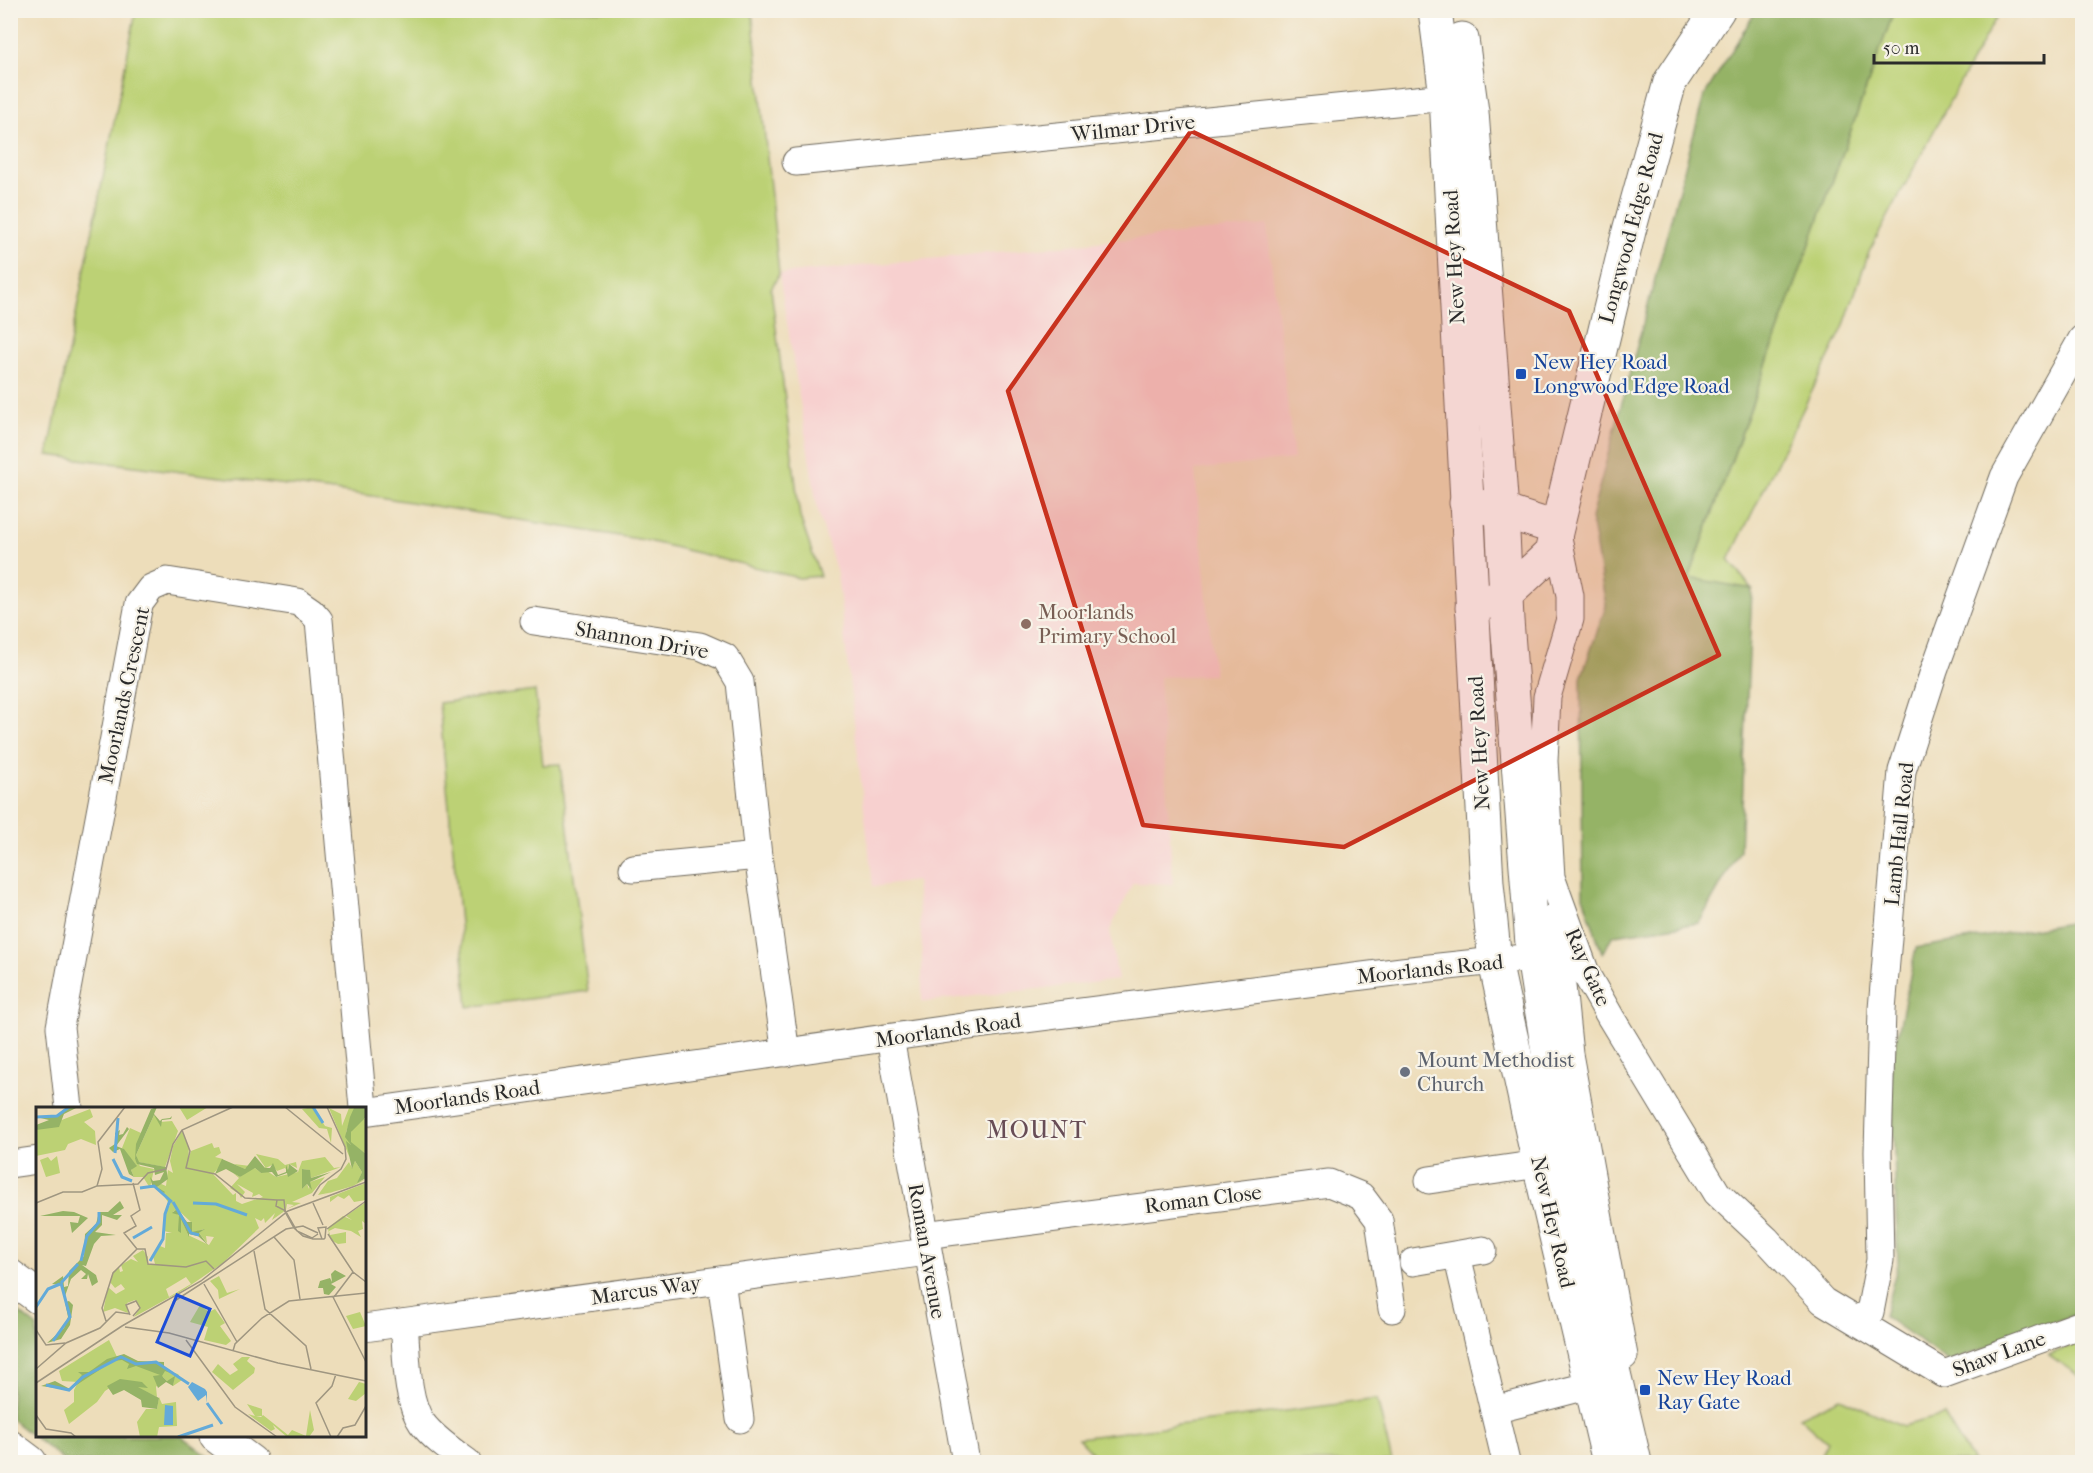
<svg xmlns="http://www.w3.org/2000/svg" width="2093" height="1473" font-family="'IM FELL French Canon',serif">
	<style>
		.built { fill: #f7d0cf }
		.green { fill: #bcd174; stroke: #747e50; stroke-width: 1.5 }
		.forest { fill: #95b366; stroke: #606f48; stroke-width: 1.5 }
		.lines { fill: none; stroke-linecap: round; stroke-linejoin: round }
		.street-casing { stroke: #6f695d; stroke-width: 29 }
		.secondary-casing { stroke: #6f695d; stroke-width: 35 }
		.primary-casing { stroke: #6f695d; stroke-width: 35 }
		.highway-casing { stroke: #6f695d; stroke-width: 35 }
		.street { stroke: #fff; stroke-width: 27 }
		.secondary { stroke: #fff; stroke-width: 33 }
		.primary { stroke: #fff; stroke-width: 33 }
		.highway { stroke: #fff; stroke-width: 33 }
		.marked { fill: #c8321e; fill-opacity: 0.2; stroke: #c8321e; stroke-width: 4.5; stroke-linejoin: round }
		.transit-dot { fill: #1a4fb4; stroke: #f7f3e8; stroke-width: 2 }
		.education-dot { fill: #8d6e63; stroke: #f7f3e8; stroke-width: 2 }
		.worship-dot { fill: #6b7280; stroke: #f7f3e8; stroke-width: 2 }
		.labels { text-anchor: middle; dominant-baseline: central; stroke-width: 4.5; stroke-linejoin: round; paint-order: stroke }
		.street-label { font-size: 21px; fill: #2b2b2b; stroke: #f7f3e8 }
		.transit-label { font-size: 21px; fill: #164399; stroke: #f7f3e8; text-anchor: start }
		.education-label { font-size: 21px; fill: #785e54; stroke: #f7f3e8; text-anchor: start }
		.worship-label { font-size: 21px; fill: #5b616d; stroke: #f7f3e8; text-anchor: start }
		.quarter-label { font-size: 24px; letter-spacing: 1.5px; fill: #684d56; stroke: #f7f3e8 }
		.inset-river { fill: none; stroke: #63aad9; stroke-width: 3 }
		.inset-road { fill: none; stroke: #9f9681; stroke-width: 1.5 }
		.view { fill: #1d4ed8; fill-opacity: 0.15; stroke: #1d4ed8; stroke-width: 3 }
		.inset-edge { fill: none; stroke: #2b2b2b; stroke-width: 3 }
	</style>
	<rect width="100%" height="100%" fill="#f7f3e8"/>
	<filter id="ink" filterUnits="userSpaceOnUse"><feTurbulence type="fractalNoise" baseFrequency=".0167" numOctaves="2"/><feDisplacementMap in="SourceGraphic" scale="12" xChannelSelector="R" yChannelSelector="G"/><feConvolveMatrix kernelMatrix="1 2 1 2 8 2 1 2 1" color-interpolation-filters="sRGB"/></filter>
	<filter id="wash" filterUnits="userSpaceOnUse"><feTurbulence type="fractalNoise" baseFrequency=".008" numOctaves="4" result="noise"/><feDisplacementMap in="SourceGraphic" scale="24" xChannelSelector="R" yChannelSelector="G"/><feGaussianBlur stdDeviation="1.35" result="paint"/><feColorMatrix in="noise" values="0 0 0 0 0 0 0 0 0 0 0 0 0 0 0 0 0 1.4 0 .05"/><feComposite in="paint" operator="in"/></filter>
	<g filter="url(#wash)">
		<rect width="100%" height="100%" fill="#edddba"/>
		<path class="built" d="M1267 225 1294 459 1195 470 1214 675 1159 677 1173 884 1133 883 1110 930 1118 980 922 1002V947L916 881 873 887 837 573 818 512 779 274Z"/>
		<g class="green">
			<path d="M136 11H752L779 274 771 289 800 517 820 576 799 578 644 540 373 496 48 455Z"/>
			<path d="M1894 11H2000L1958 86 1869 252 1843 328 1729 560 1752 589 1689 579Z"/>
			<path d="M535 691 543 765 560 764 588 991 468 1007 439 703Z"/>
			<path d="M2082 1341V1378L2049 1355Z"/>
			<path d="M1840 1398 1903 1426 1944 1415 1973 1462H1818L1827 1442 1799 1417Z"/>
			<path d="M1377 1399 1392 1462H1101L1078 1438Z"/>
		</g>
		<g class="forest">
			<path d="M1756 11H1894L1689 578 1752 589 1740 850 1699 923 1614 935 1602 953 1583 896 1581 678 1606 606 1591 518 1704 96Z"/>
			<path d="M2082 921V1312L1949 1362 1884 1316 1898 1264 1891 1066 1916 948Z"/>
			<path d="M11 1306 37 1327 38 1436H181L216 1462H66L11 1419Z"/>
		</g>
	</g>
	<g filter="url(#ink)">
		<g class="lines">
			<defs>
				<g id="street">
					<path d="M796 162 1466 95"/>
					<path d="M1556 528 1570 596V619L1547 697 1544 761 1551 877 1587 976 1611 1018 1717 1193 1766 1239 1823 1301 1944 1374 2082 1324"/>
					<path d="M534 621 700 646 725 657 740 682 758 856 786 1053"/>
					<path d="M633 868 758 856"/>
					<path d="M1555 917 1569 1054 1624 1356"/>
					<path d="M890 1038 966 1462"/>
					<path d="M69 1108 60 1027 139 604 151 588 167 581 298 602 311 611 319 620 363 1108"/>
					<path d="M364 1112 970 1026 1402 971 1533 957"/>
					<path d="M10 1164 38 1160"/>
					<path d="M1429 1180 1539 1164"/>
					<path d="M924 1235 1329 1183 1361 1196 1379 1220 1392 1309"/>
					<path d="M1457 1255 1506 1462"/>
					<path d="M1413 1262 1483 1250"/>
					<path d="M721 1280 740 1419"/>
					<path d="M1856 1320 1870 1312 1880 1260 1878 1152 1882 1009 1902 771 1934 671 2004 477 2082 339"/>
					<path d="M404 1323C407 1352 405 1399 422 1423 433 1438 452 1451 467 1462"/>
					<path d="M364 1328 927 1252"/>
					<path d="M1494 1410 1591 1385"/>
				</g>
				<g id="secondary">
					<path d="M1466 503 1502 511 1556 528"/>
					<path d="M1472 608 1507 594 1551 553 1629 231 1670 82 1718 10"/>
				</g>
				<g id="primary">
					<path d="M10 1276 38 1297"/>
					<path d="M216 1436 251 1462"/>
				</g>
				<g id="highway">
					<path d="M1435 10 1446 96 1483 809 1487 883 1495 962 1539 1164 1609 1462"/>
					<path d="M1462 39 1472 112 1502 511 1507 620 1533 957 1569 1183 1635 1462"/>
					<path d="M10 1447 30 1462"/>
				</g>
			</defs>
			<use href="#street" class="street-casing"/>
			<use href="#secondary" class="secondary-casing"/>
			<use href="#primary" class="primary-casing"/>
			<use href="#highway" class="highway-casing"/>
			<use href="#street" class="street"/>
			<use href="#secondary" class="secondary"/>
			<use href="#primary" class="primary"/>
			<use href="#highway" class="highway"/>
		</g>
	</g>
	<path class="marked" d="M1191 131 1569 311 1719 655 1344 847 1143 825 1008 391Z"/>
	<g class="transit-dot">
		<rect x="1515" y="368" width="12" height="12" rx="3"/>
		<rect x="1639" y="1384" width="12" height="12" rx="3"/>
	</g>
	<circle class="education-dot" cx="1026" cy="624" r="6"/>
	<circle class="worship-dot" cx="1405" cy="1072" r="6"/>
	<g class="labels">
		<g class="street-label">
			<text transform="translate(1133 128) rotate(-6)">Wilmar Drive</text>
			<text transform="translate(1631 228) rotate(-75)">Longwood Edge Road</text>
			<text transform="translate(1454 257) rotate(-93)">New Hey Road</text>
			<text transform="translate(642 640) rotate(10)">Shannon Drive</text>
			<text transform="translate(124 695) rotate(-78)">Moorlands Crescent</text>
			<text transform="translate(1479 743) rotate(-93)">New Hey Road</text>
			<text transform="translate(1899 834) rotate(-84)">Lamb Hall Road</text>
			<text transform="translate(1588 967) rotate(66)">Ray Gate</text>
			<text transform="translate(1430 969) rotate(-6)">Moorlands Road</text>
			<text transform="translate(948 1030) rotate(-8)">Moorlands Road</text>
			<text transform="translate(467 1097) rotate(-8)">Moorlands Road</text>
			<text transform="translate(1203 1199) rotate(-7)">Roman Close</text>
			<text transform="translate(1553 1222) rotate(77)">New Hey Road</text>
			<text transform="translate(927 1251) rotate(80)">Roman Avenue</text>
			<text transform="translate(646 1290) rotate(-8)">Marcus Way</text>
			<text transform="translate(1999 1354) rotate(-20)">Shaw Lane</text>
		</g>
		<g class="transit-label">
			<text x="1533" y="362">New Hey Road<tspan x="1533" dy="24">Longwood Edge Road</tspan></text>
			<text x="1657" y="1378">New Hey Road<tspan x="1657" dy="24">Ray Gate</tspan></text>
		</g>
		<g class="education-label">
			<text x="1038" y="612">Moorlands<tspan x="1038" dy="24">Primary School</tspan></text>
		</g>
		<g class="worship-label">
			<text x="1417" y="1060">Mount Methodist<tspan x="1417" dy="24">Church</tspan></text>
		</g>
		<g class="quarter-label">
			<text x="1037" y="1130">MOUNT</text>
		</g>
	</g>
	<g transform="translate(36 1107)">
		<rect width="330" height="330" fill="#edddba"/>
		<path d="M143 0H172L151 13ZM277 0 289 19 296 21 295 36 291 22 283 21 266 2ZM319 0 310 25 320 53 313 49 293 1 305 7 306 19 313 1ZM54 2 57 10 48 15 59 24 60 38 45 32 32 37 29 43 0 49V23ZM118 8 124 15 136 14 142 24 129 60 102 55 100 48ZM323 12H330V47L315 36V25ZM94 21 105 26 99 52 104 59 118 62 114 81 107 70H98L95 63 100 58 86 41ZM146 24 153 41 152 53 155 44 176 36 178 41 183 40 185 46 179 50 187 52 186 57 177 67 197 88 200 86V94L206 97 227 90 223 87 216 90 217 86 201 77 209 85 205 91 203 87 194 81 203 71 197 66 204 70 212 63V61L208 62 198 57 214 59 213 63 219 61 225 66 229 60 220 47 242 52 249 58 260 55 261 61 253 57 251 64 249 61 241 64 236 58 228 62 240 70 262 65 266 54 289 50 298 61 305 60 275 71 273 63 266 62V82L271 77 273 82 274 75 289 70 276 86 256 95 265 96 251 102 258 98 251 97 250 103 236 113 239 106 229 116 228 111 225 114 219 111 223 121 187 156 149 182 98 210 104 201 99 193 91 196 92 206 79 201 67 205 72 180 80 187 89 182 85 177 79 181 74 175 77 165 83 160 84 165 87 164 85 158 95 152 102 155 97 149 107 143 112 150 111 157H119L117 149 124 139 129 141 130 126H136L128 124 129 107 134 98 121 79 123 76 130 79 132 63 137 66 134 54 137 39ZM141 102 156 116V126L168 122 163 126 171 136 170 129 178 130 173 138 152 128 145 110 144 120 143 108 137 105ZM150 170 155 177 133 190 130 182ZM21 49 24 66 10 70 4 53 12 50 15 54ZM319 54 326 65 322 75 330 72 317 79 276 91 297 85 282 88 292 74 301 71 313 55 316 61ZM330 76V93L318 95 313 88 308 92 302 89 294 95V90ZM330 95V117L326 114 327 122 322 124 325 130 315 124 299 121 293 124 294 128 310 125V136L302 137 295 133 293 127 292 121 294 119 307 109 316 113 310 109ZM183 169 191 186 204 182 183 192 182 183 174 174ZM164 198 173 205 179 202 189 216 184 219 195 234 190 238 168 233 172 220 154 215ZM324 205 330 219 317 222 310 209ZM73 233 81 250 142 267 146 273 137 279 138 271 131 274 127 270 120 280 121 290 86 273 69 284 61 295 33 317 28 303 38 295V283L42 275 26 274 23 264ZM206 250H214L211 254 219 261 218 266 197 283 176 265 182 257 194 268 202 263 197 257ZM323 275 330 277V286L320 294 312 292ZM123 290 126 297 140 295 141 319 123 320 121 330H104L101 315 110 302H121ZM211 297 226 302V309H220L225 310 227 308 252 328 256 323 270 329 274 303 278 323 273 330H251L237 318 239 322 235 324 212 307 219 309Z" fill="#bcd174" fill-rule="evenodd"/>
		<path d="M32 0H42L28 7 23 20 0 23V18L13 13 0 10H20ZM121 0 118 7 124 14 126 12 134 11 136 9 135 12 126 13 125 20 118 8 100 48 103 55 130 60 132 72 121 80 129 85 128 86 120 80 112 81 116 78 114 70 117 74 124 73 128 65 119 68 118 61 101 57 99 52 100 37 115 2ZM324 0 330 1V10L315 25V35L330 47V71L321 76 326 65 319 54 316 62 310 34 315 38 309 30 314 10 318 1ZM91 20 93 22 80 39 88 42 101 59 95 63 98 70 93 67 84 42 77 45 73 41 79 37V26L84 23 83 28 87 27ZM219 49 229 61H234L237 56 242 68 250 65V58L252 63 253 57 262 64 252 70 251 66 240 70 236 65 225 66 219 61 204 70 190 62 179 67 186 52 209 62ZM266 62 274 63 275 71 295 65 274 75 276 83 271 77 266 82ZM84 94 88 101 77 108H86L81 113 66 108V118L59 125 80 128 65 129 58 137 50 159 46 158 60 168 62 175 56 179 52 167 51 172H45L50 167 45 163 35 172 29 189 25 178 16 177 27 169 28 180 32 179 33 164 48 149 49 127 60 117 63 105H72ZM141 102 151 115H156V125L169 122 163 126 172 138 162 129 153 127V130L145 112V126L142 124 143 108 136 106ZM27 104 38 105 52 111 36 126 34 115 42 116 44 109H4ZM299 163 310 169 295 177 300 180 293 188 288 187 287 181H282L284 174 294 171 296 175 295 167ZM33 194 37 198 34 218 25 232 11 236 28 221 32 210 29 195ZM88 247 102 254 128 255V260L140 268 129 264 126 269 131 274 139 269 137 279 130 275 122 281 117 269 124 268 100 259 91 262 93 257 86 253 77 254 33 283 5 279 19 274 34 282 46 268 42 265H53L71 252ZM84 272 106 275 112 281 102 280 123 291 121 302 106 300 105 293 88 283 77 288 71 279Z" fill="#95b366"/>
		<path d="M156 275 169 282 171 285V296L170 288 162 294 152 280ZM129 298 137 299V318H128Z" fill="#63aad9"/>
		<path class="inset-river" d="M277 0 287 16M0 10 21 9 33 0M79 46 82 11M77 52 86 70 96 74M104 81 118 79 136 95M137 95 155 126 163 128M157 96 180 97 211 108M97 131 116 120M45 154 51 129 63 115V105M114 154 127 132 129 107 134 93M25 176 42 157M0 200 12 182 24 177M17 234 34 210 25 176M10 278 33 283 47 270 85 250 100 257 120 255 153 277M171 296 186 317M142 330 177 318"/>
		<path class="inset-road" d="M249 0 307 47M146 23 154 44 150 61 179 67 209 91 241 93M97 76 104 103 95 109 100 119 88 126 101 142M61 79 102 77 112 66 130 62 137 37 146 23 197 0M277 89 284 78 305 62 310 52 309 40 291 0M0 96 27 85H46L61 79 66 62 62 35 89 0M277 96 287 118M291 122 330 94M282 127 276 131 261 124 249 103 248 93H241L240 99 248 103 258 121 267 129 277 132H288L289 131 290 120 282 121 286 132M292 127 317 165 330 175M238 130 258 153 264 192M101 142H109L112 157 150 160 170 154 178 162M218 144 229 202 270 239 275 262M168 177 201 235M297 190 330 255M298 190 317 165M137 195 250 122 267 119 282 126M94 208 90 198 100 194 104 201 97 209M70 214 66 201 77 166 101 142M89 220 133 226 242 256 330 274M0 223 10 238 29 236M150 233 199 300 241 330M197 244 199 237 226 211 253 194 330 186M0 262 30 236 64 221 80 205 94 207M0 276 86 219 165 174 252 104 330 75M0 308 10 322 35 326 40 330M295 330 280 296 296 279 300 267M301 330 307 321 319 318 330 299"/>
		<path class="view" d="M141 188 174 202 154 249 121 235Z"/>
		<rect width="330" height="330" class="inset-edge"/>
	</g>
	<rect width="2093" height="1473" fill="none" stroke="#f7f3e8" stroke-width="36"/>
	<path d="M1874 54v9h170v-9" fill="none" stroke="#2b2b2b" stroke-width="3"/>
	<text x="1883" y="54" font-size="18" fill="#2b2b2b" stroke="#f7f3e8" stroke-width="4.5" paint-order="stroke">50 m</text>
</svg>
